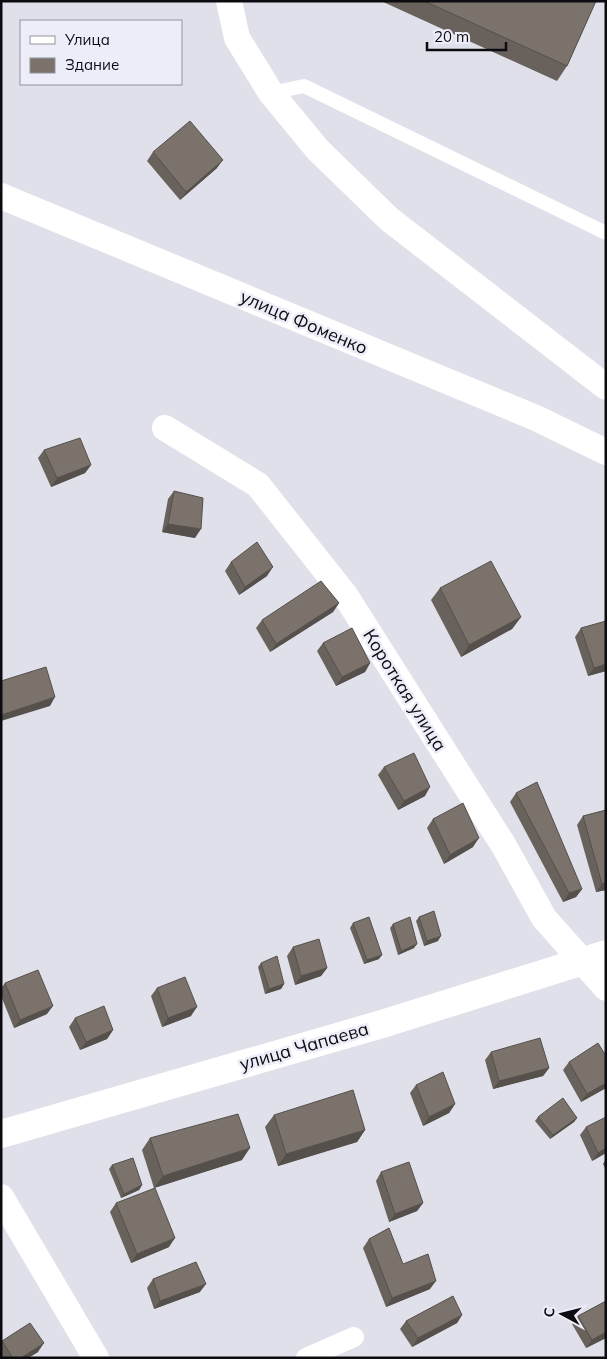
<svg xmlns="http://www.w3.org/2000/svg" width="607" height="1359" font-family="Mulish,sans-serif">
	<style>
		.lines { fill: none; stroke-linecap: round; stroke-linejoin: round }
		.service { stroke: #fff; stroke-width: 14 }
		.pedestrian { stroke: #fff; stroke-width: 20 }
		.minor { stroke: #fff; stroke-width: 26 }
		.secondary { stroke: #fff; stroke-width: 28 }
		.wall { fill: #69625c }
		.shaded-wall { fill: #55504b }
		.building { fill: #7a726b; stroke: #55504b }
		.labels { text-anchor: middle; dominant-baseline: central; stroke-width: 5; stroke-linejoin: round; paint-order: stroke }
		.street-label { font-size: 18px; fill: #0c0c10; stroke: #ecedf8 }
	</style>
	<rect width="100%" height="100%" fill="#dfe0ea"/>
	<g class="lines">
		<path class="service" d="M271 93 304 86 606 233"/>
		<path class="pedestrian" d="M306 1358 354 1337"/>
		<g class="minor">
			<path d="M229 1 237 38 271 93 318 150 389 219 606 387"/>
			<path d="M1 196 536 418 606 452"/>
			<path d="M165 428 258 485 345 595 504 846 544 918 606 988"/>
			<path d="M1 1197 96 1358"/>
		</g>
		<path class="secondary" d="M1 1134 382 1024 606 954"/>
	</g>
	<g class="wall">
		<path d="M381 1H596L567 66 557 81Z"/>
		<path d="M153 152 217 168 180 200 147 161Z"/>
		<path d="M44 450 91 465 85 473 51 487 38 458Z"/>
		<path d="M174 491 195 538 162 532 168 499Z"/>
		<path d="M231 562 267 576 239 595 225 571Z"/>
		<path d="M440 588 521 617 512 629 461 657 431 600Z"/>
		<path d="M339 603 333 612 270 652 256 628 262 620Z"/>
		<path d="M581 628 606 671 588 676 575 637Z"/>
		<path d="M323 643 370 663 365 672 336 686 317 651Z"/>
		<path d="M384 767 425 796 398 810 378 775Z"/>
		<path d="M516 793 582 889 576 897 563 902 510 802Z"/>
		<path d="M606 810V890L596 892 577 825 583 816Z"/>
		<path d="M433 819 473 847 444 864 427 828Z"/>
		<path d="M419 917 438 941 424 946 416 921Z"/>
		<path d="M353 923 379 959 364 964 350 928Z"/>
		<path d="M393 924 414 948 398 955 390 928Z"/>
		<path d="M293 947 327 968 321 976 295 985 287 956Z"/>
		<path d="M261 963 284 984 281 989 265 994 258 967Z"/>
		<path d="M5 983 47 1014 14 1028 1 996V988Z"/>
		<path d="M157 988 191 1016 162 1027 151 996Z"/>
		<path d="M75 1018 113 1030 107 1039 80 1050 69 1027Z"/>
		<path d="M491 1052 549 1068 543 1076 493 1089 485 1060Z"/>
		<path d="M569 1062 606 1088 581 1102 563 1070Z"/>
		<path d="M416 1085 455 1104 449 1113 423 1126 410 1093Z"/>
		<path d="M274 1115 365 1130 357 1142 278 1166 265 1127Z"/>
		<path d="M538 1117 577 1118 574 1122 550 1139 535 1121Z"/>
		<path d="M586 1127 606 1153 592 1161 580 1135Z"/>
		<path d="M150 1138 242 1160 154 1188 142 1150Z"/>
		<path d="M606 1159V1170L603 1164Z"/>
		<path d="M112 1165 142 1185 139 1190 121 1198 109 1169Z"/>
		<path d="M381 1172 423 1203 417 1211 389 1222 376 1181Z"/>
		<path d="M116 1203 169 1247 131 1263 110 1212Z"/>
		<path d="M369 1239 430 1289 386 1307 363 1248Z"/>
		<path d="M153 1279 200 1292 154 1309 147 1288Z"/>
		<path d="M606 1301V1338L586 1348 572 1324 578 1316Z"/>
		<path d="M462 1315 457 1323 412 1347 400 1329 406 1321Z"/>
		<path d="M2 1341 38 1352 28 1358H2L1 1342Z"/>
	</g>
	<g class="shaded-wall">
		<path d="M223 160 217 168 180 200 186 192Z"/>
		<path d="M91 465 85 473 51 487 57 478Z"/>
		<path d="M168 524 201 529 195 538 162 532Z"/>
		<path d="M273 567 267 576 239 595 245 587Z"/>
		<path d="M339 603 333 612 270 652 276 644Z"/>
		<path d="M521 617 512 629 461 657 469 645Z"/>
		<path d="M370 663 365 672 336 686 342 677Z"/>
		<path d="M606 664V671L588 676 594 668Z"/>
		<path d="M55 697 50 706 1 721V715Z"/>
		<path d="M430 787 425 796 398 810 404 801Z"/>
		<path d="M479 838 473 847 444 864 450 855Z"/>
		<path d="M606 883V890L596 892 602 884Z"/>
		<path d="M582 889 576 897 563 902 569 893Z"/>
		<path d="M441 936 438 941 424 946 427 941Z"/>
		<path d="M417 944 414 948 398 955 401 951Z"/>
		<path d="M382 955 379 959 364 964 367 960Z"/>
		<path d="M327 968 321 976 295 985 301 976Z"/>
		<path d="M284 984 281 989 265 994 269 989Z"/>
		<path d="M53 1006 47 1014 14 1028 20 1020Z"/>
		<path d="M197 1007 191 1016 162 1027 168 1018Z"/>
		<path d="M113 1030 107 1039 80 1050 86 1042Z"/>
		<path d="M549 1068 543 1076 493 1089 499 1081Z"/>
		<path d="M606 1083V1088L581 1102 587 1094Z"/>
		<path d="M455 1104 449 1113 423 1126 429 1117Z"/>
		<path d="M577 1118 574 1122 550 1139 553 1135Z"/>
		<path d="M365 1130 357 1142 278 1166 286 1154Z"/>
		<path d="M250 1148 242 1160 154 1188 163 1176Z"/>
		<path d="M606 1148V1153L592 1161 598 1153Z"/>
		<path d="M142 1185 139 1190 121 1198 124 1194Z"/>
		<path d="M423 1203 417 1211 389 1222 395 1214Z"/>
		<path d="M175 1238 169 1247 131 1263 137 1254Z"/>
		<path d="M436 1281 430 1289 386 1307 392 1298Z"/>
		<path d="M206 1284 200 1292 154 1309 160 1301Z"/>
		<path d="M462 1315 457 1323 412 1347 418 1338Z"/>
		<path d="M606 1332V1338L586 1348 592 1340Z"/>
		<path d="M44 1343 38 1352 28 1358H21Z"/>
	</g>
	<g class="building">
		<path d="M424 1H596L567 66Z"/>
		<path d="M190 121 223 160 186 192 153 152Z"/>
		<path d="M80 438 91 465 57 478 44 450Z"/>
		<path d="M174 491 203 498 201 529 168 524Z"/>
		<path d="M257 542 273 567 245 587 231 562Z"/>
		<path d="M491 561 521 617 469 645 440 588Z"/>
		<path d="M321 581 339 603 276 644 262 620Z"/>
		<path d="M606 621V664L594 668 581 628Z"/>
		<path d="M352 628 370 663 342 677 323 643Z"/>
		<path d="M46 667 55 697 1 715V681Z"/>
		<path d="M414 753 430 787 404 801 384 767Z"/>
		<path d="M537 782 582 889 569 893 516 793Z"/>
		<path d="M463 803 479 838 450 855 433 819Z"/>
		<path d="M606 810V883L602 884 583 816Z"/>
		<path d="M434 911 441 936 427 941 419 917Z"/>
		<path d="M369 917 382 955 367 960 353 923Z"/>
		<path d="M410 917 417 944 401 951 393 924Z"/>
		<path d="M319 939 327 968 301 976 293 947Z"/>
		<path d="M277 956 284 984 269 989 261 963Z"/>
		<path d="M38 970 53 1006 20 1020 5 983Z"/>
		<path d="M185 977 197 1007 168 1018 157 988Z"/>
		<path d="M104 1006 113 1030 86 1042 75 1018Z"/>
		<path d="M540 1038 549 1068 499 1081 491 1052Z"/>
		<path d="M598 1043 606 1056V1083L587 1094 569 1062Z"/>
		<path d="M443 1072 455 1104 429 1117 416 1085Z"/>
		<path d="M353 1090 365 1130 286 1154 274 1115Z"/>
		<path d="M563 1098 577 1118 553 1135 538 1117Z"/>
		<path d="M238 1114 250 1148 163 1176 150 1138Z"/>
		<path d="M606 1117V1148L598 1153 586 1127Z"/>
		<path d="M133 1158 142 1185 124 1194 112 1165Z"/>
		<path d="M409 1162 423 1203 395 1214 381 1172Z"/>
		<path d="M155 1188 175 1238 137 1254 116 1203Z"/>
		<path d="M389 1228 403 1264 428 1254 436 1281 392 1298 369 1239Z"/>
		<path d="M196 1262 206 1284 160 1301 153 1279Z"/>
		<path d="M453 1296 462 1315 418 1338 406 1321Z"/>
		<path d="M606 1301V1332L592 1340 578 1316Z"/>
		<path d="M30 1323 44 1343 21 1358H13L2 1341Z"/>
	</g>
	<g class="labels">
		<g class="street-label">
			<text transform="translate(304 322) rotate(23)">улица Фоменко</text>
			<text transform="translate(405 690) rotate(58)">Короткая улица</text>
			<text transform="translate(304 1046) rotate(-16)">улица Чапаева</text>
		</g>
	</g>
	<rect width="607" height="1359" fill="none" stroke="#0c0c10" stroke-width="5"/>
	<rect x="20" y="20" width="162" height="65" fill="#ecedf8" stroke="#92939b"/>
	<rect x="30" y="36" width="25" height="8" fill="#ffffff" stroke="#92939b"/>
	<text x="65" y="45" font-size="15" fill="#0c0c10">Улица</text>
	<rect x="30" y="58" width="25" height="15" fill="#7a726b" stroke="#92939b"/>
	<text x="65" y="70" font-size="15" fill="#0c0c10">Здание</text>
	<g transform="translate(562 1314) rotate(277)" stroke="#ecedf8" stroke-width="4" paint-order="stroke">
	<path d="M0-4L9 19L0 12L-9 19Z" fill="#0c0c10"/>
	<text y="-8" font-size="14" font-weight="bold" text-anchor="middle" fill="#0c0c10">С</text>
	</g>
	<path d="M427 42v8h79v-8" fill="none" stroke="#0c0c10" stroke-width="2.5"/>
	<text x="434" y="42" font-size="15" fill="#0c0c10" stroke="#ecedf8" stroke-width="4" paint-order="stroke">20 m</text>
</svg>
